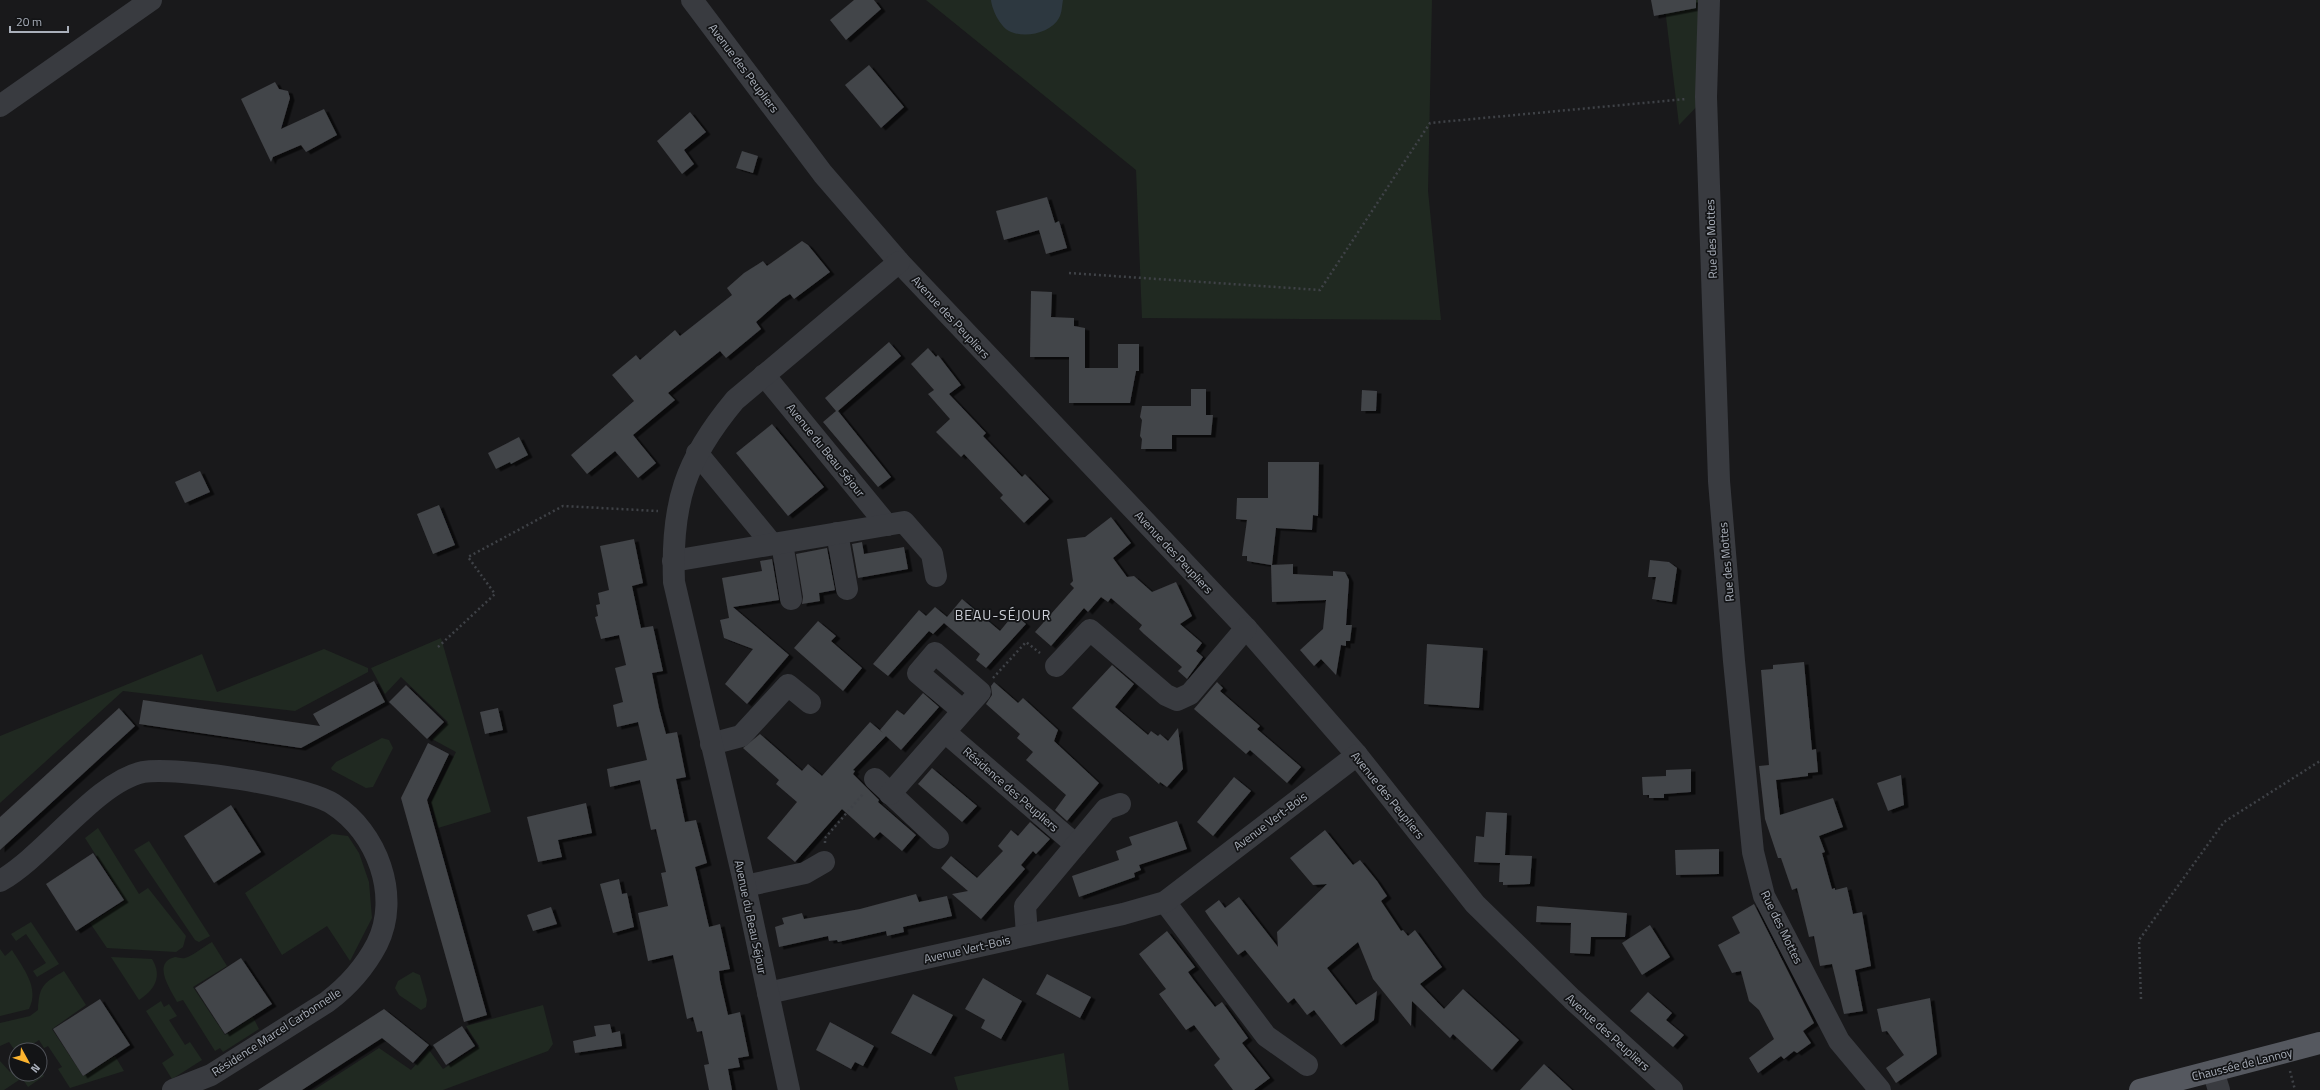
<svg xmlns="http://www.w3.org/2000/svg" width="2320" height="1090" font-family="'Titillium Web',sans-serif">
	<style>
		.green { fill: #202921 }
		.water { fill: #2d3840 }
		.building { fill: #424448; filter: url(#shadow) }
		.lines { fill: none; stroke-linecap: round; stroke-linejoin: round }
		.path { stroke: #3f4247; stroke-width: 2.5; stroke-dasharray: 2 3; stroke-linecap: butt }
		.minor { stroke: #393b40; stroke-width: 22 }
		.major { stroke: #55585f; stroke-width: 22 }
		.labels { text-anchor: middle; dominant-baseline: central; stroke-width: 3.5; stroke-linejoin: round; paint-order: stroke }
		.street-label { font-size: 12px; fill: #aab0bb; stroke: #131416 }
		.quarter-label { font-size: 14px; letter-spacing: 1px; fill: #cccfd7; stroke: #131416 }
	</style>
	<defs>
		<filter id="shadow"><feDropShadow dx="4.5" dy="2.5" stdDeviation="0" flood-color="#0009"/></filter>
	</defs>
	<rect width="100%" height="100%" fill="#19191b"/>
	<g class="green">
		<path d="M926 0H1432L1428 191 1441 320 1142 318 1136 170Z"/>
		<path d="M1664 0H1709L1706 97 1679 125Z"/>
		<path d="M441 638 491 812 438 828 431 802 456 752 432 739 448 722 401 677 385 694 371 668Z"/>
		<path d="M324 649 368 668V672L295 711 123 691 0 803V736L202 654 217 692Z"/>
		<path d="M382 738 389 740 393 748 373 787 366 788 332 770 331 768 336 762Z"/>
		<path d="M98 828 139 894 148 888 186 936 183 947 176 952 107 948 90 923 125 901 85 838Z"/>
		<path d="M332 834 348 836 359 853 369 882 372 918 350 961 327 926 282 955 245 893Z"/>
		<path d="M149 841 210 936 199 942 195 940 134 850Z"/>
		<path d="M31 922 59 964 37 977 33 971 46 963 26 934 16 941 11 934Z"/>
		<path d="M212 942 227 966 193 987 225 1035 253 1017 259 1029 223 1052 220 1048 215 1051 183 1000 177 1002C171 990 151 963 175 957 178 957 182 959 185 958 194 955 203 947 212 942Z"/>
		<path d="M0 949 5 956 12 950C23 968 40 988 29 1009L0 1016Z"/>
		<path d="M111 957 152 959C163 977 154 990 139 1000Z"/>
		<path d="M64 971 86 1005 52 1029 83 1076 115 1056 124 1071 70 1088 58 1069 62 1067 48 1046 44 1048 39 1040 24 1050H16V1052L9 1042 0 1046V1023L30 1016 38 1010C39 985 44 983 64 971Z"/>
		<path d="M413 972 420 975 427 1000 426 1007 421 1010 399 995 395 988 398 981Z"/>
		<path d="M161 1001 164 1007 169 1004 177 1016 169 1020 185 1045 190 1042 202 1060 172 1079 162 1063 174 1055 146 1011Z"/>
		<path d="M543 1005 553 1044 548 1051 443 1090H314L379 1048 411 1070 429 1050 443 1069 479 1046 466 1026Z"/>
		<path d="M1064 1053 1069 1090H958L954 1077Z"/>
		<path d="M0 1061 10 1072 16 1068V1074H40V1071L44 1076 28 1087 22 1078 4 1090H0Z"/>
	</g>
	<path class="water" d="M991 0H1063C1062 5 1062 13 1059 18 1051 33 1024 39 1009 31 1000 26 992 10 991 0Z"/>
	<g class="building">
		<path d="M854 0H874L881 9 846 40 830 20Z"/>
		<path d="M1651 0H1696V8L1654 16Z"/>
		<path d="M869 65 904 107 881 128 845 85Z"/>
		<path d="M275 82 279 89 288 91 290 98 281 129 324 109 337 135 306 152 301 145 273 157 271 162 241 99Z"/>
		<path d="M690 112 706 132 684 150 694 164 682 174 657 141Z"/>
		<path d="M742 151 758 156 753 173 736 168Z"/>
		<path d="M1047 197 1055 223 1059 221 1067 248 1046 254 1039 230 1004 240 996 211Z"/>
		<path d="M802 241 808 245 830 272 794 299 790 294 782 299 756 322 761 329 726 358 720 351 668 393 675 400 633 435 656 463 638 478 615 451 587 474 571 455 634 401 612 375 636 355 640 360 675 330 680 336 732 295 727 288 744 273 763 261 767 266Z"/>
		<path d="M1031 291 1052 292 1051 317 1074 318V326L1085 328V368H1118V344H1139V371H1136L1130 403H1069V357H1030Z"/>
		<path d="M889 342 901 356 838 411 891 477 878 487 823 422 836 411 825 398Z"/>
		<path d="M928 348 936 357 938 355 961 385 949 394 986 433 983 436 1022 477 1025 474 1049 499 1024 523 1000 498 1003 495 964 454 961 457 936 432 950 419 928 394 934 390 911 364Z"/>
		<path d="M1191 389H1206V415H1213L1211 435H1172V449H1141L1142 439 1140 436 1142 420 1140 417 1142 406H1191Z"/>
		<path d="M1362 390 1377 391 1376 411H1361Z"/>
		<path d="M772 424 824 487 788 516 736 453Z"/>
		<path d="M519 437 528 455 511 464 510 462 496 469 488 453Z"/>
		<path d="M1268 462H1319L1318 516 1313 515 1312 530 1276 528 1272 565 1293 564V574L1333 576V571L1345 572 1349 580 1346 625H1352L1350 641H1346V646L1341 645 1336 675 1321 659 1314 666 1300 650 1323 629 1326 600 1272 602 1271 565 1247 561V556H1242L1247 520 1236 519 1237 498H1268Z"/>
		<path d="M200 471 210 492 185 503 175 482Z"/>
		<path d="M439 505 455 545 433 554 417 514Z"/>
		<path d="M1111 517 1131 543 1113 558 1127 577 1134 576 1152 592 1176 582 1192 616 1180 624 1202 643 1196 651 1203 657 1187 679 1178 671 1182 667 1144 634 1139 629 1142 625 1111 598 1108 602 1101 597 1088 612 1084 608 1051 646 1035 632 1074 588 1070 584 1073 581 1067 539 1085 537Z"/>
		<path d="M634 539 643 583 632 586 641 628 653 626 663 671 652 673 659 708 666 734 677 732 686 777 676 779 685 822 696 820 707 863 695 867 697 875 709 927 720 924 730 969 719 971 720 980 728 1015 740 1012 749 1056 738 1058 740 1067 728 1069 732 1090H709L704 1065 709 1064 702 1031 697 1032 693 1017 687 1019 673 955 648 961 638 913 668 906 661 873 666 872 656 829 651 830 640 780 610 787 607 769 647 760 638 722 617 727 613 705 623 702 615 668 626 665 619 635 601 639 595 617 598 616 596 605 600 604 598 593 609 590 600 546Z"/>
		<path d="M862 542 864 554 904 547 908 569 858 578 852 544Z"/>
		<path d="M827 548 835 590 819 593 820 601 802 604 803 597 796 554Z"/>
		<path d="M772 559 779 600 733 607 789 655 747 704 725 684 753 649 724 638 720 620 729 618 722 578 762 571 760 561Z"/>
		<path d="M1650 560 1669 562 1677 568 1672 602 1652 599 1656 577H1648Z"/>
		<path d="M962 599 1000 631 1014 614 1026 624 986 668 976 660 980 654 944 623 933 634 929 631 888 676 873 664 919 610 926 616 935 607 947 617Z"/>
		<path d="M818 621 836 636 831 641 862 668 843 691 794 648Z"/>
		<path d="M1427 644 1483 648 1479 708 1424 704Z"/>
		<path d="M1804 662 1812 750 1816 749 1818 772 1808 773V776L1776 780 1780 815 1833 798 1843 827 1819 836 1825 852 1822 853 1832 889 1835 888V890L1847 887 1853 914 1862 912 1871 966 1855 970 1863 1011 1844 1014 1832 964 1820 966 1814 936 1809 937 1797 888 1792 890 1781 858H1778L1765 819 1759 766 1769 765 1761 670 1773 669V665Z"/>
		<path d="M1112 665 1134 684 1115 707 1148 735 1151 731 1158 736 1160 734 1168 741 1178 728 1183 769 1167 787 1160 782 1159 784 1072 708Z"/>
		<path d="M374 681 385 702 301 748 139 724 143 700 320 726 313 714Z"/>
		<path d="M994 682 1018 703 1023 698 1058 730 1054 741 1099 783 1067 821 1055 810 1066 795 1026 760 1033 752 1017 738 1020 734 986 704 992 695 991 686Z"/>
		<path d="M1217 682 1223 688 1220 691 1260 726 1257 729 1301 767 1287 783 1250 750 1246 754 1194 709Z"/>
		<path d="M406 685 444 722 427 739 389 702Z"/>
		<path d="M923 693 939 707 901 750 886 736 853 770 855 771 853 774 879 800 878 802 916 835 902 851 880 832 874 838 842 809 795 862 767 838 797 802 776 784 779 780 743 748 760 734 802 771 808 764 822 776 870 722 883 733 880 730 897 710 904 715Z"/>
		<path d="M119 708 135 726 0 850V817Z"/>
		<path d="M498 708 503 730 485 734 480 712Z"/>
		<path d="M428 743 449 754 427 800 487 1015 464 1022 401 798Z"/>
		<path d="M932 768 977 806 962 822 918 784Z"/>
		<path d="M1691 769V792L1664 794V798H1649V795H1643L1642 777 1666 776V770Z"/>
		<path d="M1901 775 1904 805 1888 811 1877 783Z"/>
		<path d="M1234 777 1251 791 1213 836 1197 822Z"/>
		<path d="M586 803 592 833 558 840 562 857 538 862 527 817Z"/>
		<path d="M231 805 261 852 214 883 184 836Z"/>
		<path d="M1486 812 1507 813 1505 855 1532 856 1530 884 1503 885V882H1499L1500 863 1474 862 1476 836 1484 837Z"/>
		<path d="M1177 821 1187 849 1139 865 1141 870 1134 873 1135 877 1079 897 1072 876 1119 860 1116 851 1132 845 1129 837Z"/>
		<path d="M1030 822 1050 839 1036 854 1033 851 1021 865 1025 869 981 919 952 894 968 891 941 868 951 856 977 878 1003 851 998 846 1011 830 1018 836Z"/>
		<path d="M1325 830 1353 865 1360 860 1377 881 1387 896 1381 901 1401 931 1403 930 1408 936 1415 930 1442 967 1420 984 1444 1009 1463 989 1519 1040 1492 1070 1453 1034 1450 1038 1412 1001 1411 1026 1373 979 1358 942 1327 968 1356 1005 1377 991 1374 1020 1341 1045 1314 1010 1307 1015 1294 998 1288 1003 1245 950 1238 955 1211 920 1205 911 1219 900 1225 908 1239 897 1278 947 1277 932 1327 884 1313 885 1290 858Z"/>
		<path d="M1719 849V874L1676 875 1675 850Z"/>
		<path d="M93 853 124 900 76 931 46 884Z"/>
		<path d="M619 879 622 894 627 893 634 927 613 933 600 884Z"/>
		<path d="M916 894 919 902 947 896 952 916 903 927 904 932 887 936 886 931 838 942 837 940 829 941 828 936 779 947 775 927 784 924 782 918 802 913 804 919 860 909Z"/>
		<path d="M1754 904 1814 1023 1803 1031 1811 1043 1797 1053 1794 1051 1784 1059 1781 1056 1758 1073 1749 1058 1774 1039 1759 1010 1749 1001 1741 971 1732 973 1718 945 1740 933 1732 917Z"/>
		<path d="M1537 906 1627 913 1625 937H1591L1590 954 1570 953 1571 923 1536 922Z"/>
		<path d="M551 907 557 924 533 931 527 915Z"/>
		<path d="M1650 925 1670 957 1642 975 1622 943Z"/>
		<path d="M1167 931 1195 967 1188 972 1193 979 1215 1007 1222 1002 1248 1038 1242 1043 1270 1078 1254 1090H1233L1214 1065 1220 1059 1194 1025 1186 1030 1159 994 1166 989 1139 954Z"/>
		<path d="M241 958 272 1004 225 1034 195 988Z"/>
		<path d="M1047 974 1091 997 1080 1018 1036 994Z"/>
		<path d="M983 978 1022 1001 1001 1039 981 1028 985 1020 965 1009Z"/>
		<path d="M1648 992 1672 1013 1666 1020 1684 1035 1673 1047 1630 1011Z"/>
		<path d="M913 994 953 1015 931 1054 891 1033Z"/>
		<path d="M1930 998 1937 1054 1896 1083 1886 1068 1904 1055 1887 1031 1882 1032 1877 1009Z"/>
		<path d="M100 999 130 1045 83 1076 53 1029Z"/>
		<path d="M384 1009 429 1045 413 1063 382 1038 302 1090H258Z"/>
		<path d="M830 1022 874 1046 863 1066 855 1062 851 1069 816 1050Z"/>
		<path d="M610 1024 612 1033 620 1031 622 1046 575 1053 573 1041 596 1036 594 1026Z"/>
		<path d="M462 1026 475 1046 446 1065 433 1045Z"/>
		<path d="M1544 1064 1572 1090H1520Z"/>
	</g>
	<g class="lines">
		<g class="path">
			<path d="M1069 273 1320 290 1430 123 1686 99"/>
			<path d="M438 647 495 594 468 557 563 506 658 511"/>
			<path d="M993 678 1026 642 1040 653"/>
			<path d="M825 843V838L863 794"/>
			<path d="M2141 999 2139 940 2224 822 2320 761"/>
			<path d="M2290 1071 2295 1090"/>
		</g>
		<g class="minor">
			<path d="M692 0 823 174 899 262 1246 628 1357 755 1475 904 1572 999 1672 1090"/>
			<path d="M1709 0 1706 97 1719 481 1734 661 1753 852 1764 896 1839 1041 1880 1090"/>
			<path d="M0 106 151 0"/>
			<path d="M764 375 887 525"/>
			<path d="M697 453 772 544"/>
			<path d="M837 533 847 589"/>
			<path d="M782 543 791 599"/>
			<path d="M673 561 904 522 932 554 936 576"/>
			<path d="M1056 666 1090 630 1166 695 1177 700 1190 694 1246 628"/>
			<path d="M945 732 1076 845"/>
			<path d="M711 744 741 736 788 685 810 703"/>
			<path d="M875 779 938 838"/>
			<path d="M890 794 963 711 918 673 935 653 980 692 963 711"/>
			<path d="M0 881C46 855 96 782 143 772 175 766 306 786 333 804 377 832 401 896 377 944 365 967 347 987 327 1002L211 1075 173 1090"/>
			<path d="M745 886 805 873 824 862"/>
			<path d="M1165 902 1266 1036 1307 1065"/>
			<path d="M1027 935 1025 906 1106 809 1120 804"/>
			<path d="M768 993 1123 914 1165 902 1357 755"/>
			<path d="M2213 1071 2219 1090"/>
			<path d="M789 1090 745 886 674 582C671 503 685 460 735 400L899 262"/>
		</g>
		<path class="major" d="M2140 1090 2320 1043"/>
	</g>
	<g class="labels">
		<g class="street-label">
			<text transform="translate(744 68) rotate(53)">Avenue des Peupliers</text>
			<text transform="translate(1711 239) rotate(-92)">Rue des Mottes</text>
			<text transform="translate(951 317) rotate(47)">Avenue des Peupliers</text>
			<text transform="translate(826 450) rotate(51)">Avenue du Beau Séjour</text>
			<text transform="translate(1174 552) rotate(47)">Avenue des Peupliers</text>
			<text transform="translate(1726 562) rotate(-95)">Rue des Mottes</text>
			<text transform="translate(1011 789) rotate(41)">Résidence des Peupliers</text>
			<text transform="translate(1388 795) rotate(51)">Avenue des Peupliers</text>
			<text transform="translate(1270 821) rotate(-37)">Avenue Vert-Bois</text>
			<text transform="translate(751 917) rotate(78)">Avenue du Beau Séjour</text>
			<text transform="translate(1782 927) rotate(64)">Rue des Mottes</text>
			<text transform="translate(967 949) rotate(-13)">Avenue Vert-Bois</text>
			<text transform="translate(276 1032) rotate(-33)">Résidence Marcel Carbonnelle</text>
			<text transform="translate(1608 1032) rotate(42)">Avenue des Peupliers</text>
			<text transform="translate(2242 1064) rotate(-14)">Chaussée de Lannoy</text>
		</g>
		<g class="quarter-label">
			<text x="1003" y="614">BEAU-SÉJOUR</text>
		</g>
	</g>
	<g transform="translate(28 1062) rotate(130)"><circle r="19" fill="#131416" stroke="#4f5258"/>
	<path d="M0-3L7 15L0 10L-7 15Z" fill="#fcb42f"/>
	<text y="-6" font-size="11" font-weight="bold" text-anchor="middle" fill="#aab0bb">N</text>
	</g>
	<path d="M10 26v6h58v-6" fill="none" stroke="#aab0bb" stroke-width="2"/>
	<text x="16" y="26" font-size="12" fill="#aab0bb" stroke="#131416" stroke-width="3" paint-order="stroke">20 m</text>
</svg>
